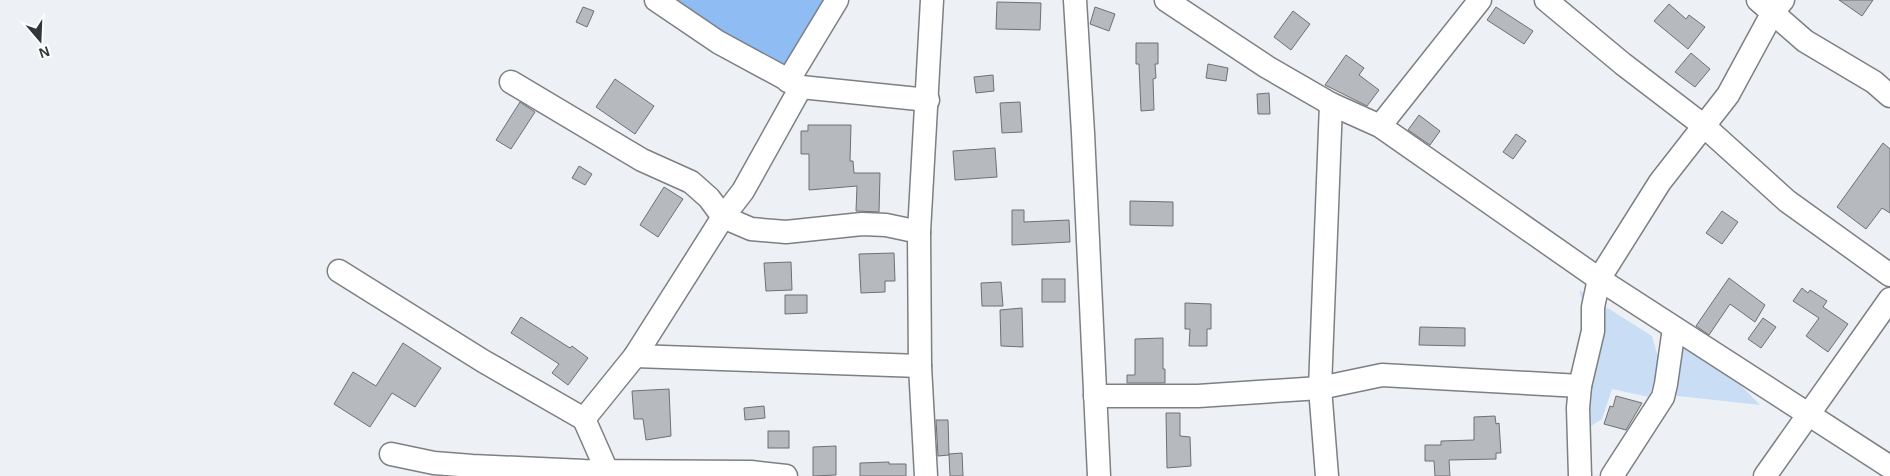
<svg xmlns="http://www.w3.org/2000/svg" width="1890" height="476" font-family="Helvetica,sans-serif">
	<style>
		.green { fill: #c9ddf5 }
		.forest { fill: #8fbcf3 }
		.building { fill: #b6b9be; stroke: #6d7075 }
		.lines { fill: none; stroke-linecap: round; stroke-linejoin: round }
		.minor-casing { stroke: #7c8084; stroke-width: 25 }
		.minor { stroke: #fff; stroke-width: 22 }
	</style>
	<rect width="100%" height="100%" fill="#edf1f6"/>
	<g class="green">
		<path d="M1579 290 1652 336 1660 364 1649 397 1612 389 1602 419 1576 436 1589 322Z"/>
		<path d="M1679 345 1687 351 1691 347 1729 373 1760 405 1669 395Z"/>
	</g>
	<path class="forest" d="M663 0H831L788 77Z"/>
	<g class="building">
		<path d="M1839 0H1873L1862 16Z"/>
		<path d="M997 2 1041 3 1040 30 996 29Z"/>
		<path d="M1669 4 1686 19 1689 15 1705 27 1688 49 1654 21Z"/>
		<path d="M583 7 594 11 587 27 576 22Z"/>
		<path d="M1095 7 1115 14 1109 31 1090 24Z"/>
		<path d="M1496 7 1533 31 1524 44 1487 20Z"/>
		<path d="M1293 11 1310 24 1291 50 1274 37Z"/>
		<path d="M1136 43H1158V64H1155L1156 78 1153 79 1154 110 1141 111 1139 64H1136Z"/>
		<path d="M1691 53 1710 69 1695 87 1675 72Z"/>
		<path d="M1346 55 1364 68 1359 75 1379 90 1367 106 1325 85Z"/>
		<path d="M1208 64 1228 68 1226 81 1206 78Z"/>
		<path d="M993 75 994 91 976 93 974 77Z"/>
		<path d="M615 79 654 106 635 134 596 107Z"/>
		<path d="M1269 93 1270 114H1258L1257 94Z"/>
		<path d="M520 102 535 112 511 149 496 140Z"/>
		<path d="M1020 102 1022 132 1002 133 1000 103Z"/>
		<path d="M1419 115 1440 131 1430 145 1408 130Z"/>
		<path d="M808 125H851L850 161H853L854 173H880L879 212 856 211 857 186 809 190V154H801V131H808Z"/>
		<path d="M1516 134 1526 141 1513 159 1503 152Z"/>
		<path d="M1883 143 1890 149V213L1882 208 1866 229 1837 207Z"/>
		<path d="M995 148 997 177 955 180 953 151Z"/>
		<path d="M579 166 592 174 585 185 572 178Z"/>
		<path d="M664 187 683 199 658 237 640 225Z"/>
		<path d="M1130 201 1173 202V226L1130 225Z"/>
		<path d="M1012 210H1024V222L1069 220 1070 242 1012 245Z"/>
		<path d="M1722 211 1738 222 1722 244 1706 233Z"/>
		<path d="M894 253 895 281H885V292L861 293 859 254Z"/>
		<path d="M791 262 792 290 766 291 764 263Z"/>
		<path d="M1729 278 1765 305 1755 322 1730 304 1709 335 1696 326Z"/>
		<rect x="1042" y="279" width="23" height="23"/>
		<path d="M1001 282 1003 306H982L981 283Z"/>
		<path d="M1802 288 1808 293 1810 290 1827 301 1823 307 1848 324 1828 352 1806 336 1819 318 1793 301Z"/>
		<path d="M785 295H807V313L785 314Z"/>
		<path d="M1185 303 1211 304V329H1207V346H1189L1190 329H1185Z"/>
		<path d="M1022 308 1023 347 1001 346 1000 310Z"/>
		<path d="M521 317 570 348 572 346 588 358 568 385 552 373 559 364 511 333Z"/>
		<path d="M1763 318 1776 327 1761 348 1748 339Z"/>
		<path d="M1420 327 1465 328V346L1419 345Z"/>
		<path d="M1163 338V369H1165V383H1127V375H1135V339Z"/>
		<path d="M403 343 441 368 415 407 392 393 370 427 334 404 353 372 376 386Z"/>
		<path d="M669 389 671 436 646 440 643 419H634L632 391Z"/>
		<path d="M1616 396 1642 403 1626 430 1604 424 1610 406 1613 407Z"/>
		<path d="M764 406 765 418 745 420 744 408Z"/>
		<path d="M1166 413H1180V436L1190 437 1191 466 1167 468Z"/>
		<path d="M1495 416 1496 424 1499 423 1501 453H1496V459L1449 460 1450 476H1435L1434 461H1425V445H1441V441L1474 440V417Z"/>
		<path d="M936 420H948L949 455 938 456Z"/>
		<rect x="768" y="431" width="21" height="17"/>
		<path d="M836 446V475L813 476V447Z"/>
		<path d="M962 453 963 476H950L949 454Z"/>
		<path d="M889 462V464H906V476H860V463Z"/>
	</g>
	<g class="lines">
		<defs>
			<g id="minor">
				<path d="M656 0 718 42 801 87 928 100"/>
				<path d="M1075 0 1083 133 1099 476"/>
				<path d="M1166 0 1267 67 1331 104 1380 126 1599 279 1890 467"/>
				<path d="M1546 0 1623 64 1704 126 1787 201 1890 275"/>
				<path d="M1758 0 1805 41 1874 82 1890 96"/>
				<path d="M788 81 837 0"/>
				<path d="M511 82 642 160 691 182 709 198 723 217 751 229 786 232 862 224 886 225 919 232"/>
				<path d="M1380 126 1480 0"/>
				<path d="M339 271 483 361 584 419"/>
				<path d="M635 356 920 366"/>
				<path d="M1095 396H1198L1320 388 1382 375 1580 386"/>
				<path d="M391 454 434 463 472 466 584 471 751 472 786 476"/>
				<path d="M607 471 584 419 635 356 723 217 743 191 801 87"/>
				<path d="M926 476 920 366 919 232 932 0"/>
				<path d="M1327 476 1320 388 1331 104"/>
				<path d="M1580 476 1578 408 1580 386 1593 331V307L1599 279 1660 182 1728 95 1773 12 1783 0"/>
				<path d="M1612 476 1663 397 1666 384 1674 328"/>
				<path d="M1765 476 1890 299"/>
			</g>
		</defs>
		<use href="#minor" class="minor-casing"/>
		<use href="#minor" class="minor"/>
	</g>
	<g transform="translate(40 40) rotate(161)" stroke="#fdfeff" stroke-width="4" paint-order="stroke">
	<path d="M0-4L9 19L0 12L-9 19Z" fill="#333537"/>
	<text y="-8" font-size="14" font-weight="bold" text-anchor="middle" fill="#333537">N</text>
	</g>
</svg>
